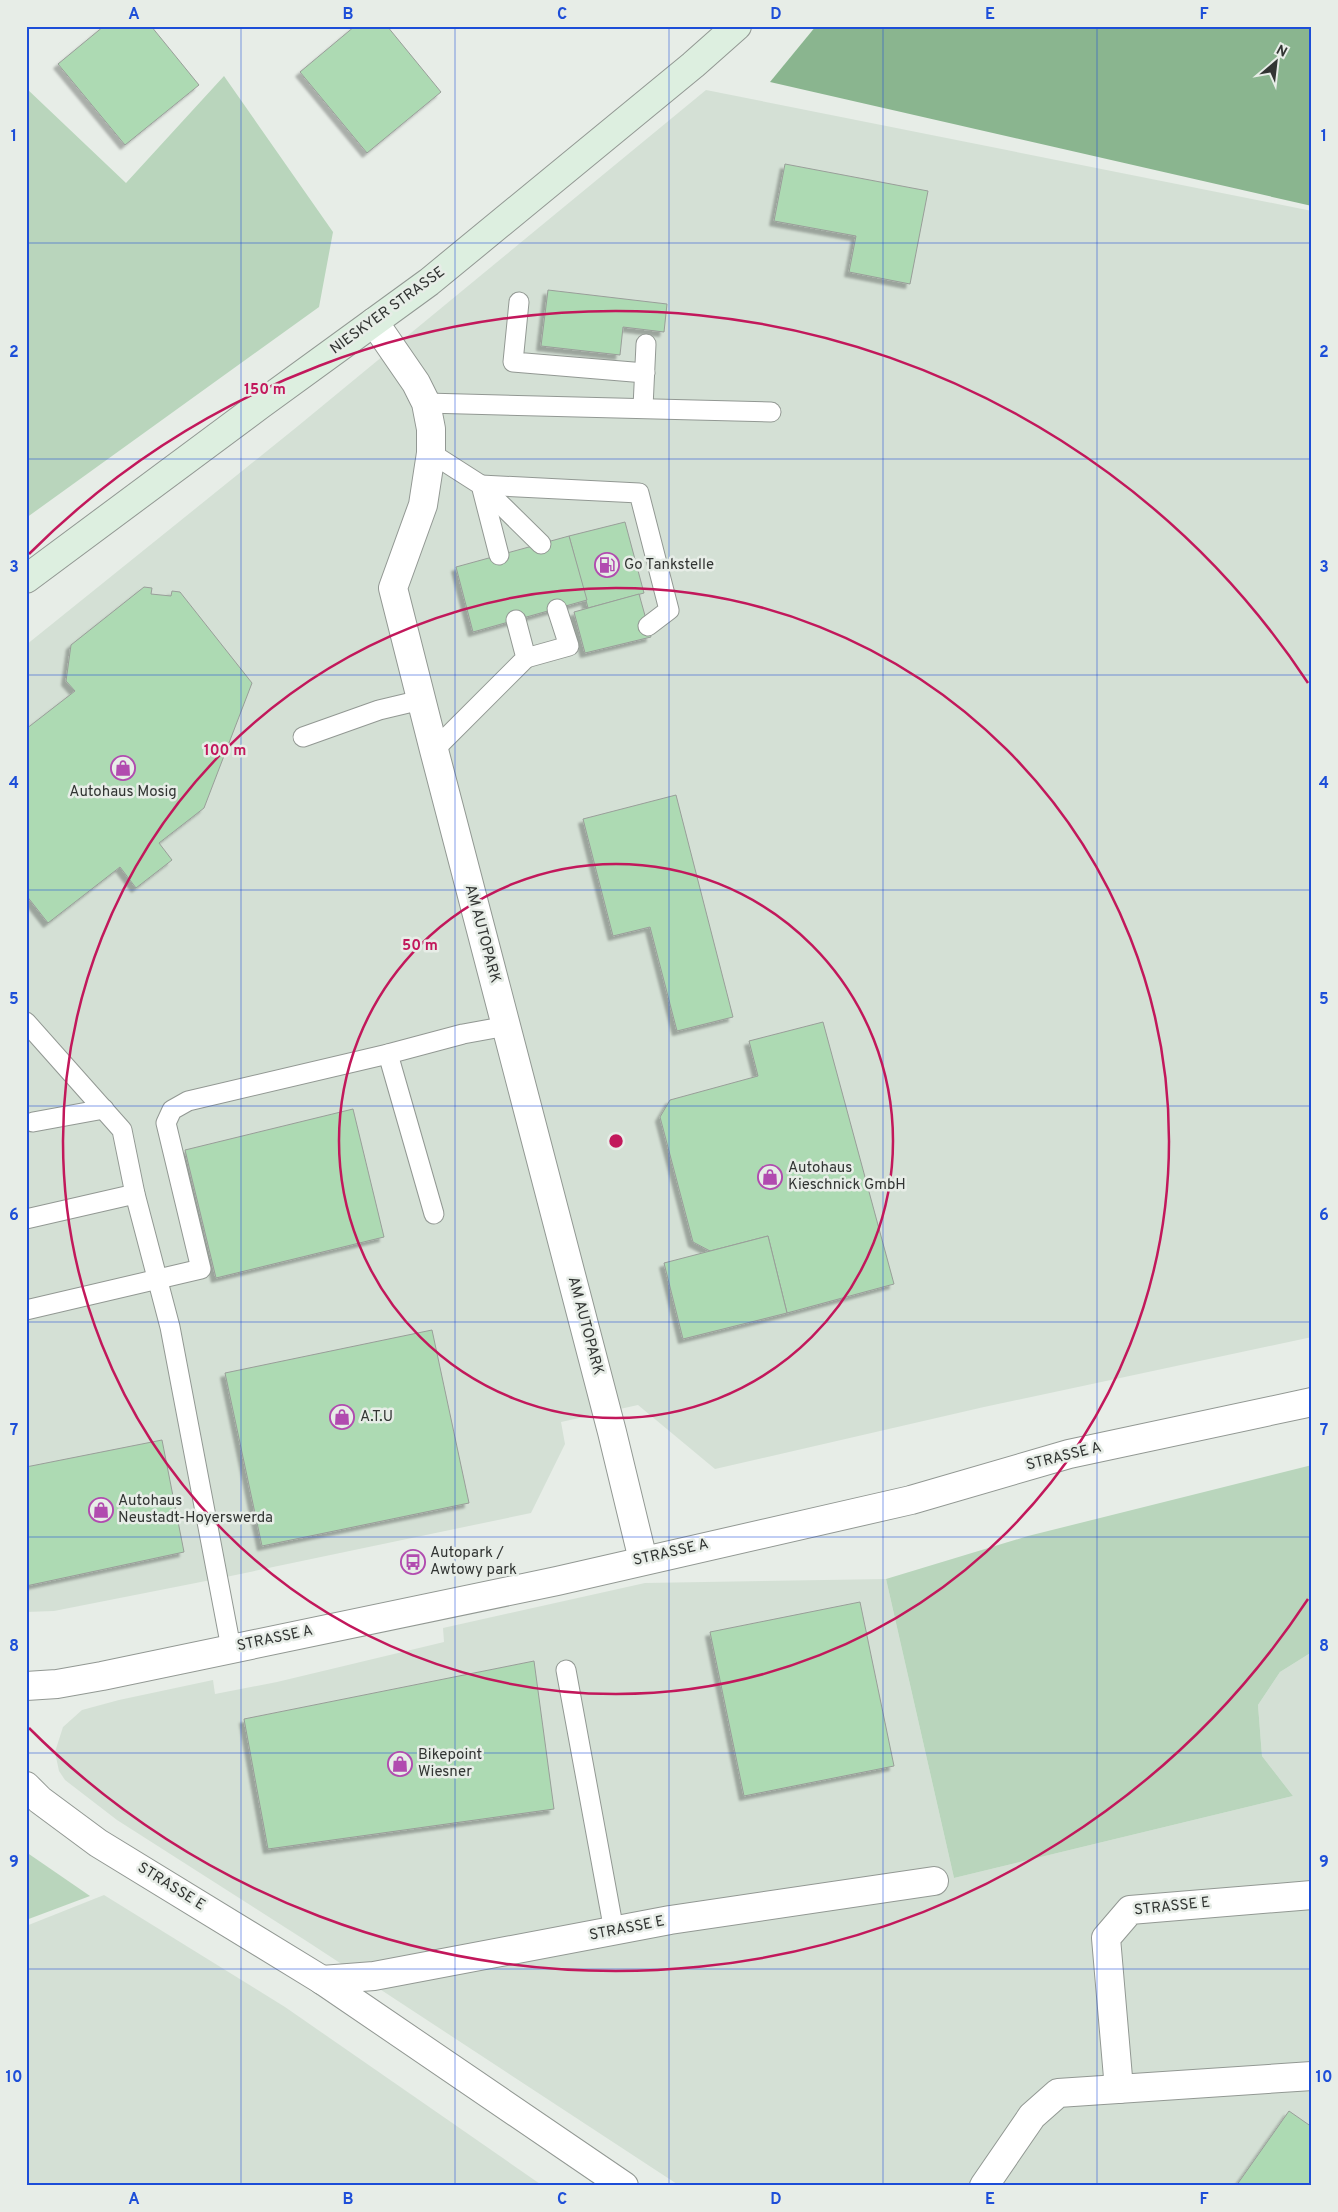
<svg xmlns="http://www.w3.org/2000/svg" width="1338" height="2212" font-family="Overpass,sans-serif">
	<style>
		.built { fill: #d4e0d5 }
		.green { fill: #b9d5bc }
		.forest { fill: #8ab58f }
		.building { fill: #addab3; stroke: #999e99; filter: url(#shadow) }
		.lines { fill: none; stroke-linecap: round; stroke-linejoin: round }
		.service-casing { stroke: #929893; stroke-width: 21 }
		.minor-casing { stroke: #929893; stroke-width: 30 }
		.tertiary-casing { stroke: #929893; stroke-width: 30 }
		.secondary-casing { stroke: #929893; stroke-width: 30 }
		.service { stroke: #fff; stroke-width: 19 }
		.minor { stroke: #fff; stroke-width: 28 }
		.tertiary { stroke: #fff; stroke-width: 28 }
		.secondary { stroke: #ddefe0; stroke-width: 28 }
		.grid { fill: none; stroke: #1d4ed8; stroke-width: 1; stroke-opacity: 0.55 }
		.ring { fill: none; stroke: #c2185b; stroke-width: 2.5 }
		.labels { text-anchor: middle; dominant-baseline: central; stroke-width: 5; stroke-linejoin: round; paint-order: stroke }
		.street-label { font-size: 15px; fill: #323533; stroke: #e7ede7 }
		.poi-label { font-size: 15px; fill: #323533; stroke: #e7ede7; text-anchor: start }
		.centre { fill: #c2185b; stroke: #e7ede7; stroke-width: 2.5 }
		.ring-label { font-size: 15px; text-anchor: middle; font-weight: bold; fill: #c2185b; stroke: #e7ede7; stroke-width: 5; stroke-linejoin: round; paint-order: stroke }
		.neatline { fill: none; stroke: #1d4ed8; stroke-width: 2 }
		.grid-label { font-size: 16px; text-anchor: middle; font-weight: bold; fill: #1d4ed8 }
	</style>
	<defs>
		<filter id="shadow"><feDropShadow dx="-4.5" dy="4.5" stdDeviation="1" flood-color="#0004"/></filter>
	</defs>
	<rect width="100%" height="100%" fill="#e7ede7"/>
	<g class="built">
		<path d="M706 90 1312 211V1337L984 1407 715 1469 638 1405 561 1422 565 1444 531 1513 221 1578 54 1611 26 1612V645L298 426Z"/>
		<path d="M886 1579 954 1878 1293 1796 1262 1756 1258 1705 1280 1672 1312 1652V2186H680L308 1942 117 1820 65 1780 59 1771 55 1752 63 1727 82 1710 119 1700 213 1680 215 1694 277 1682 444 1642 443 1628 645 1583Z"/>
		<path d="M104 1895 285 2007 543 2186H26V1926Z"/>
	</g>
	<g class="green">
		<path d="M224 76 333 232 319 307 26 518V88L126 183Z"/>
		<path d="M1312 1465V1652L1280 1672 1258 1705 1262 1756 1293 1796 954 1878 886 1579 1028 1536Z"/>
		<path d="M26 1852 90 1896 26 1920Z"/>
	</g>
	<path class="forest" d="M816 26H1312V206L770 82Z"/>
	<g class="building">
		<path d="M104 26H151L199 85 125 145 58 64Z"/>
		<path d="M355 26H387L441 92 367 153 300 72Z"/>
		<path d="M785 164 928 191 910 284 849 272 856 236 774 221Z"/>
		<path d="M548 290 667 304 664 332 623 327 620 355 541 346Z"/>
		<path d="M625 522 644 593 588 608 569 536Z"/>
		<path d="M569 536 587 600 473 632 456 567Z"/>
		<path d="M144 587 152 588 151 594 171 596 172 591 180 592 252 683 204 808 159 843 172 860 136 888 120 867 48 923 26 895V729L75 691 66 681 71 645Z"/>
		<path d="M639 594 651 637 585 653 574 612Z"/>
		<path d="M676 795 733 1017 677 1031 650 927 613 936 583 819Z"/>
		<path d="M823 1022 894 1284 787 1313 768 1236 710 1251 693 1242 660 1117 670 1100 758 1076 749 1041Z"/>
		<path d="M353 1109 384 1237 216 1278 185 1150Z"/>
		<path d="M768 1236 787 1313 683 1339 664 1263Z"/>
		<path d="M432 1330 469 1503 262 1546 225 1373Z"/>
		<path d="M162 1440 184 1552 26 1586V1467Z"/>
		<path d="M860 1602 894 1766 744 1796 710 1632Z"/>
		<path d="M534 1661 554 1809 268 1849 244 1719Z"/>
		<path d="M1289 2111 1312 2127V2186H1236Z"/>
	</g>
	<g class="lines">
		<defs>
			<g id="service">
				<path d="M519 302 513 362 645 373"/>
				<path d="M426 403 771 412"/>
				<path d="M643 407 646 344"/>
				<path d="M431 453 481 485 499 555"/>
				<path d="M481 485 639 493 669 610 648 626"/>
				<path d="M482 486 541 544"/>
				<path d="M526 658 569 646 557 609"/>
				<path d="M303 737 379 710 421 700"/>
				<path d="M434 750 526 658 516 620"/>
				<path d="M26 1022 122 1130 135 1194 170 1327 231 1648"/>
				<path d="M388 1054 434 1214"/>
				<path d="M33 1122 104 1109"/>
				<path d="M26 1219 135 1194"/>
				<path d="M26 1310 201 1269 166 1123 172 1110 188 1101 388 1054 463 1034 507 1026"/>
				<path d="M566 1670 614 1931"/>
			</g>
			<g id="minor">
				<path d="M374 322 416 383 426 403 431 429V453L423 505 393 588 434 750 612 1432 643 1560"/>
				<path d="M26 1786 40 1800 98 1843 322 1980 624 2186"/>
				<path d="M322 1980 374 1976 670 1920 934 1881"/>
				<path d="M1119 2089 1106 1938 1130 1910 1312 1895"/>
				<path d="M984 2186 1032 2116 1058 2093 1312 2076"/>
			</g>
			<path id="tertiary" d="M26 1686 57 1684 102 1676 557 1581 911 1500 1069 1454 1312 1402"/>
			<path id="secondary" d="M26 579 260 405 429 282 693 65 737 26"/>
		</defs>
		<use href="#service" class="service-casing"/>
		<use href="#minor" class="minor-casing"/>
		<use href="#tertiary" class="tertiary-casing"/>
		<use href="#secondary" class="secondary-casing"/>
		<use href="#service" class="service"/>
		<use href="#minor" class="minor"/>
		<use href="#tertiary" class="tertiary"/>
		<use href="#secondary" class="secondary"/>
	</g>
	<path class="grid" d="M241 26V2186M455 26V2186M669 26V2186M883 26V2186M1097 26V2186M26 243H1312M26 459H1312M26 675H1312M26 890H1312M26 1106H1312M26 1322H1312M26 1537H1312M26 1753H1312M26 1969H1312"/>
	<g class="ring">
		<circle cx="616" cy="1141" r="277"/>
		<circle cx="616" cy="1141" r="553"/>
		<path d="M1308 1599A830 830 0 0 1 29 1728M29 554A830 830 0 0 1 1308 683"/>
	</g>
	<defs>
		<symbol id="fuel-ring" viewBox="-11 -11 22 22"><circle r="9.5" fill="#e7ede7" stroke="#b14baf" stroke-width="1.5"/><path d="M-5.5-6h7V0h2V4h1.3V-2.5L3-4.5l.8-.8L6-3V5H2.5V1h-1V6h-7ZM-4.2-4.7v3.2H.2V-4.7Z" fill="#b14baf"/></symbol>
		<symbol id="shop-ring" viewBox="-11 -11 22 22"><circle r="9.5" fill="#e7ede7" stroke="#b14baf" stroke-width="1.5"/><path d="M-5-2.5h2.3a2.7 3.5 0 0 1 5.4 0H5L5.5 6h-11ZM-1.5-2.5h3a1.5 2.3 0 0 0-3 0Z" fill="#b14baf"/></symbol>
		<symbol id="bus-ring" viewBox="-11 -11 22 22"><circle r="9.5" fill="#e7ede7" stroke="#b14baf" stroke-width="1.5"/><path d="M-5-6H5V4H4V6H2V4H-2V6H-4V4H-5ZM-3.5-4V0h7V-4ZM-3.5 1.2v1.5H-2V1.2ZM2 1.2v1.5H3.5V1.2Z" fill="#b14baf"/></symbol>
	</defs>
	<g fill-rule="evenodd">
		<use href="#fuel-ring" x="593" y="551" width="28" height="28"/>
		<use href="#shop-ring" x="109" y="754" width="28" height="28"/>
		<use href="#shop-ring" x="756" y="1163" width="28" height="28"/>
		<use href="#shop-ring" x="328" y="1403" width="28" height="28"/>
		<use href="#shop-ring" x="87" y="1496" width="28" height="28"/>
		<use href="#bus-ring" x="399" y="1548" width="28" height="28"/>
		<use href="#shop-ring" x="386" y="1750" width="28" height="28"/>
	</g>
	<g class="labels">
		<g class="street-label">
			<text transform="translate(388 311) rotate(-36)">NIESKYER STRASSE</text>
			<text transform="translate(482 934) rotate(75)">AM AUTOPARK</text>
			<text transform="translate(585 1326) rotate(75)">AM AUTOPARK</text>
			<text transform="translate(1064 1457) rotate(-14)">STRASSE A</text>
			<text transform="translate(671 1553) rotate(-13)">STRASSE A</text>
			<text transform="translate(275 1639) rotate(-12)">STRASSE A</text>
			<text transform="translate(171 1887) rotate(32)">STRASSE E</text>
			<text transform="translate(1172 1907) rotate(-6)">STRASSE E</text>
			<text transform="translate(627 1929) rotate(-11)">STRASSE E</text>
		</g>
		<g class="poi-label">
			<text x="624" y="565">Go Tankstelle</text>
			<text x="123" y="792" text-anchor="middle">Autohaus Mosig</text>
			<text x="788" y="1168">Autohaus<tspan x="788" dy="17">Kieschnick GmbH</tspan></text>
			<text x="360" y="1417">A.T.U</text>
			<text x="118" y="1501">Autohaus<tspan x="118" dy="17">Neustadt-Hoyerswerda</tspan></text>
			<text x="430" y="1553">Autopark /<tspan x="430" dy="17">Awtowy park</tspan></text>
			<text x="418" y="1755">Bikepoint<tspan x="418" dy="17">Wiesner</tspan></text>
		</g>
	</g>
	<circle cx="616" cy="1141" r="8" class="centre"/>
	<g class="ring-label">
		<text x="265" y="394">150 m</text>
		<text x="225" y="755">100 m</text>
		<text x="420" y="950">50 m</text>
	</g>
	<rect width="1338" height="2212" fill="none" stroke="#e7ede7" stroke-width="55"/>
	<g transform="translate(1276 62) rotate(28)" stroke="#e7ede7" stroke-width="4" paint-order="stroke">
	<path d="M0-4L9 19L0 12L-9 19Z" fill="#323533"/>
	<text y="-8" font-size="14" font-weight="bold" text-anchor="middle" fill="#323533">N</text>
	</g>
	<rect x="28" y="28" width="1282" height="2156" class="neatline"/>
	<g class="grid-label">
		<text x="134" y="19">A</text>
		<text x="348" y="19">B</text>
		<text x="562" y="19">C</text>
		<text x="776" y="19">D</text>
		<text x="990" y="19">E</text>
		<text x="1204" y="19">F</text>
		<text x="14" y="141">1</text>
		<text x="1324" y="141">1</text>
		<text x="14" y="357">2</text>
		<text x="1324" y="357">2</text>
		<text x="14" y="572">3</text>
		<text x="1324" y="572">3</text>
		<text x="14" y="788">4</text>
		<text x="1324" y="788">4</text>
		<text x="14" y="1004">5</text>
		<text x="1324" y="1004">5</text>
		<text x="14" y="1220">6</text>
		<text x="1324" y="1220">6</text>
		<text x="14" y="1435">7</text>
		<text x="1324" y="1435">7</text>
		<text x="14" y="1651">8</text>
		<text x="1324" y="1651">8</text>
		<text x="14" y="1867">9</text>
		<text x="1324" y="1867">9</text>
		<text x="14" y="2082">10</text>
		<text x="1324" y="2082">10</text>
		<text x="134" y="2204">A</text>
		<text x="348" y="2204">B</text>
		<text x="562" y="2204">C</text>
		<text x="776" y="2204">D</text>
		<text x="990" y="2204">E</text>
		<text x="1204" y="2204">F</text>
	</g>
</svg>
